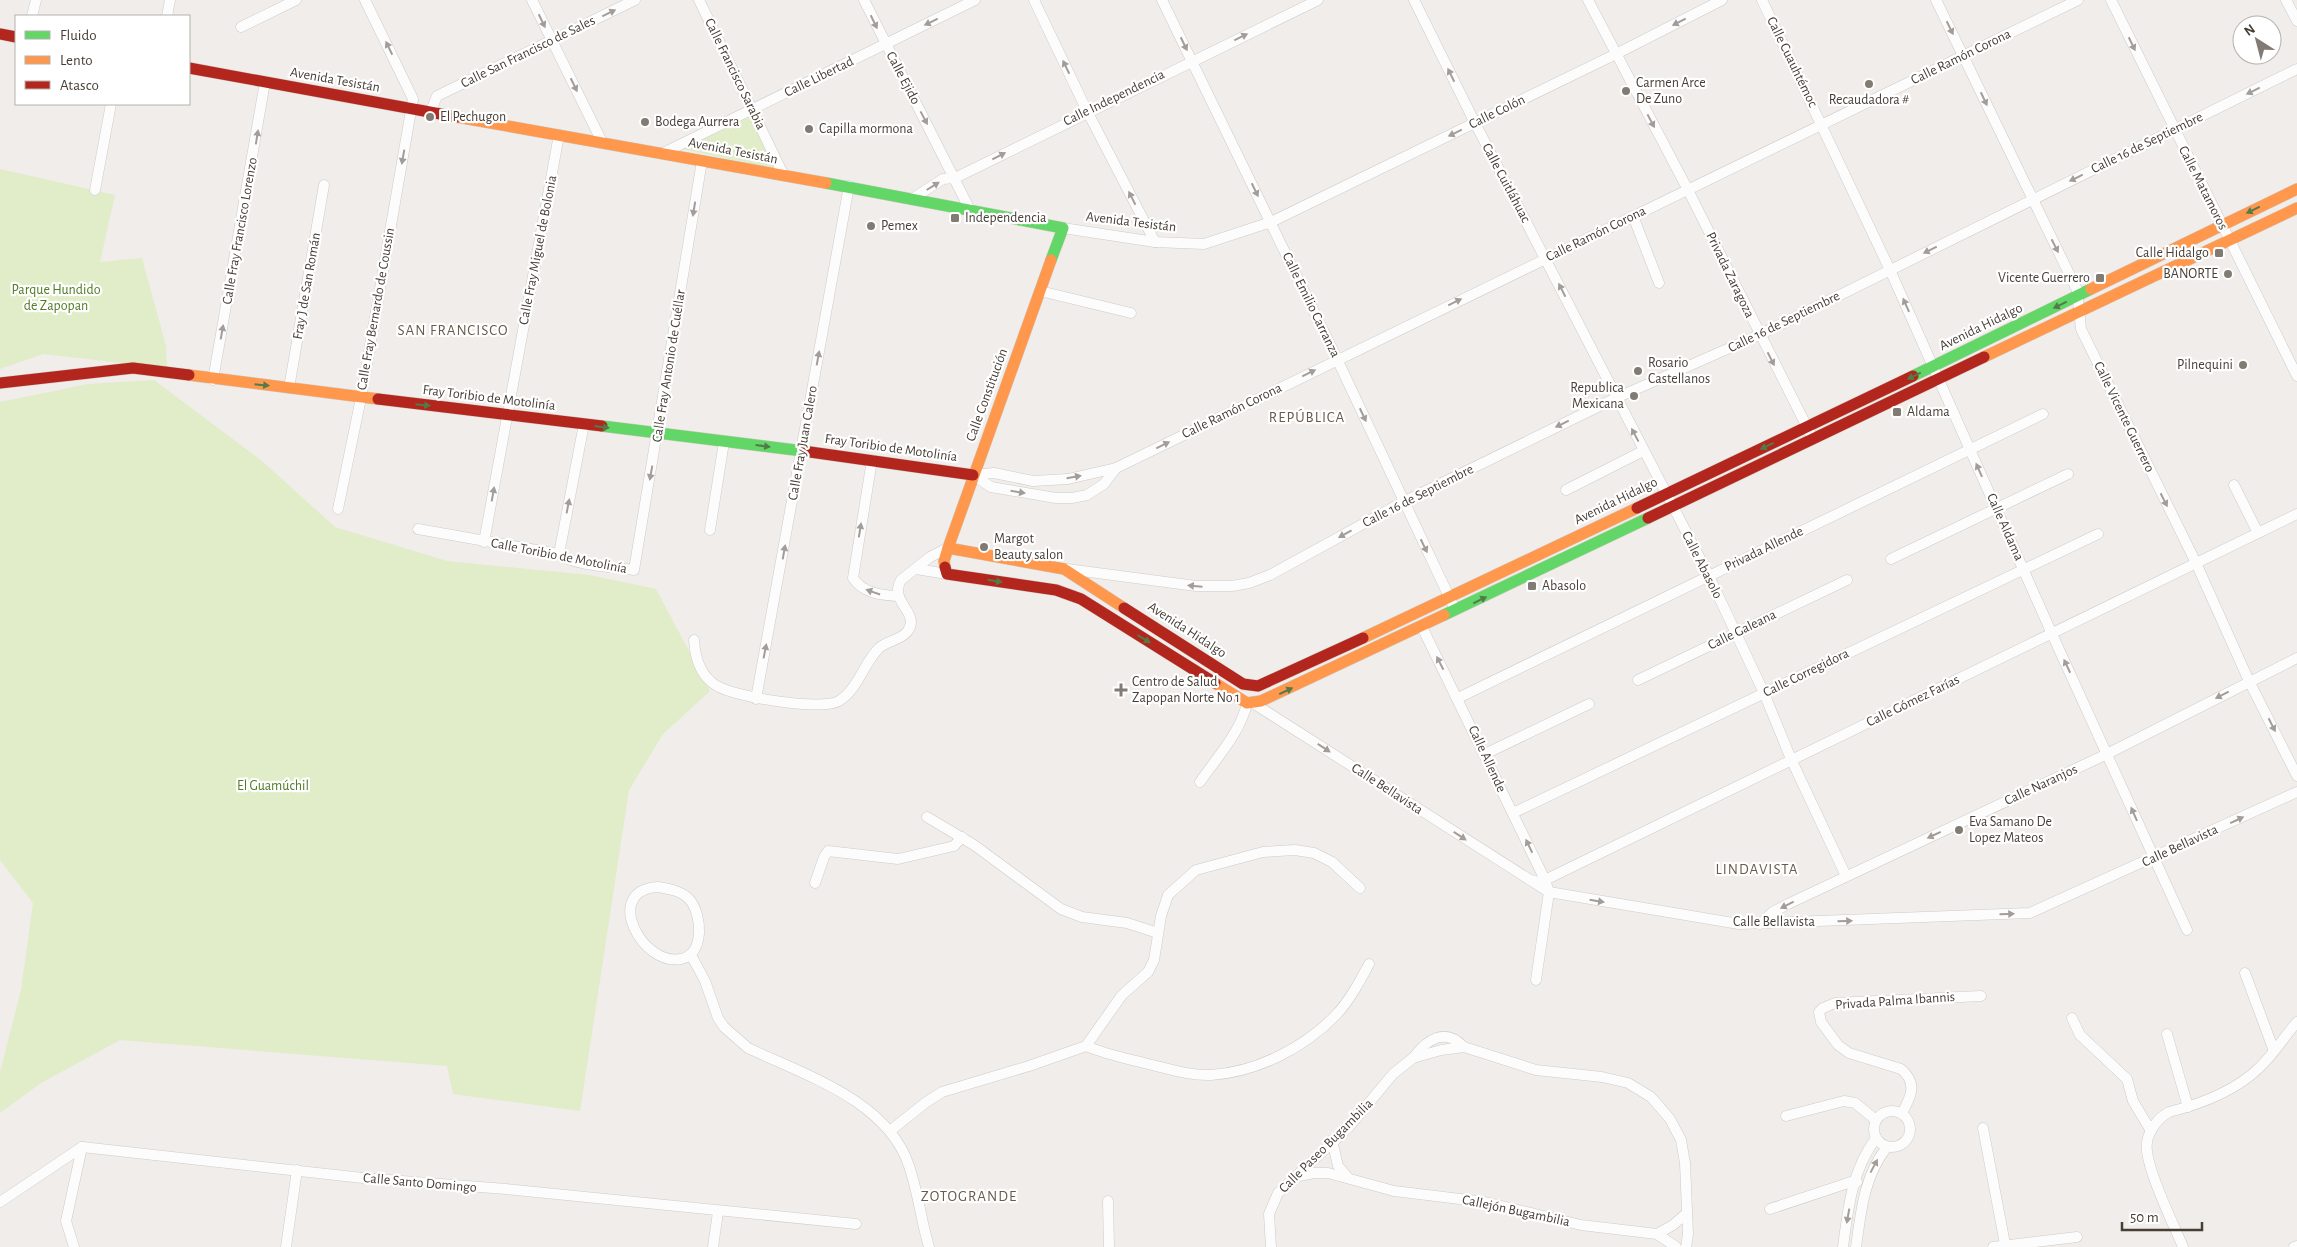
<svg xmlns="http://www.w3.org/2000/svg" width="2297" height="1247" font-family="'Alegreya Sans',sans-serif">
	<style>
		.green { fill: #e1ecc8 }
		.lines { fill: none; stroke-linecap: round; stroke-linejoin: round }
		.street-casing { stroke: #cecbc7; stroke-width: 11 }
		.fast-casing { stroke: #d0cac0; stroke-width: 12 }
		.slow-casing { stroke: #d0cac0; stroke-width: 12 }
		.jam-casing { stroke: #d0cac0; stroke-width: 12 }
		.street { stroke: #fdfcfc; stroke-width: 10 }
		.fast { stroke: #63d668; stroke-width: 11 }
		.slow { stroke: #ff974d; stroke-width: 11 }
		.jam { stroke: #b3261e; stroke-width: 11 }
		.oneway { fill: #a29d98 }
		.oneway2 { fill: #527b49 }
		.poi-dot { fill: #827b74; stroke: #fff; stroke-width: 2 }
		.labels { text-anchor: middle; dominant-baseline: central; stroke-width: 4.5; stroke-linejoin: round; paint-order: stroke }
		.street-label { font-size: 14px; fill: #473e35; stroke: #fff }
		.poi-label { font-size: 14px; fill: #473e35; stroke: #fff; text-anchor: start }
		.park-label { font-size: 14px; fill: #4f7c24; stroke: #fff }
		.neighbourhood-label { font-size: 15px; letter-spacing: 1px; fill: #6a5b4b; stroke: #fff }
	</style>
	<rect width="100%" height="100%" fill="#f0edea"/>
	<g class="green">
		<path d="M751 114 777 169 682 149Z"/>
		<path d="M0 169 115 195 100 262 142 258 166 346 167 368 43 354 0 369Z"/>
		<path d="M154 380 262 461 335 527 447 561 589 575 656 589 710 691 663 734 629 790 580 1111 453 1094 447 1066 120 1040 41 1083 0 1113V1072L21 990 33 903 0 860V402L88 384Z"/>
	</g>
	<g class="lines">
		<defs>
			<g id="street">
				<path d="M532 0 602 142"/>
				<path d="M699 0 784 176"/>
				<path d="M864 0 970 210"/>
				<path d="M1034 0 1087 111 1155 242"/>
				<path d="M1162 0 1337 359 1452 603"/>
				<path d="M1414 0 1475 123 1709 576 1764 693 1791 759 1846 876"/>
				<path d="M1588 0 1688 190 1810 433"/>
				<path d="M1762 0 1890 270 2052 634 2187 930"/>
				<path d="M1936 0 2077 290 2081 329 2196 563 2249 681 2297 776"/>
				<path d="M2111 0 2297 376"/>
				<path d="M2286 0 2297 21"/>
				<path d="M32 16 36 0"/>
				<path d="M167 16 170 0"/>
				<path d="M241 27 296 0"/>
				<path d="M430 113 437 96 635 0"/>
				<path d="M663 153 975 0"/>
				<path d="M95 190 111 104"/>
				<path d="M912 199 943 179 955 178 1318 0"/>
				<path d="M1633 216 1659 283"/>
				<path d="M1063 228 1155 242 1204 244 1271 222 1616 54 1722 0"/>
				<path d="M1040 291 1131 313"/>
				<path d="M213 380 265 82"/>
				<path d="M289 388 324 185"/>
				<path d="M872 460 853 578C863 593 880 595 897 596"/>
				<path d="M973 475 991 487 1056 498H1072L1087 495 1104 484 1116 468 2078 0"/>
				<path d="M973 475 994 473 1033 481 1068 479 1116 468"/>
				<path d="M2234 485 2258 533"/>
				<path d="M1566 490 1643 451"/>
				<path d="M338 509 361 398 413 99 365 0"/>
				<path d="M418 529 559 554C573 566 615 567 634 570L702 161"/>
				<path d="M710 530 724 442"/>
				<path d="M484 542 559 135"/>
				<path d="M559 554 584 424"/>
				<path d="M1891 559 2068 474"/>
				<path d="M916 569 947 574"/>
				<path d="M1067 569 1196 586H1232L1249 583 1270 575 1403 502 1616 398 1759 335 2297 69"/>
				<path d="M1422 627 1545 880 1549 892 1536 980"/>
				<path d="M694 640C695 658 700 676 717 686 735 697 822 711 839 701 858 689 863 665 878 649 885 641 899 641 907 632 922 613 888 602 901 580L930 557 948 548"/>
				<path d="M1638 680 1847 580"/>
				<path d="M1458 698 2043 414"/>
				<path d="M756 699 849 186"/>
				<path d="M1253 703 1549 892 1739 924 2030 913 2297 792"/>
				<path d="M1485 754 1589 704"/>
				<path d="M1200 782C1217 757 1241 732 1247 703"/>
				<path d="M1513 813 2098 534"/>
				<path d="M927 817 974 845 1061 909 1082 917 1127 923 1158 933"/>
				<path d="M1530 880 1539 882 1545 880 2297 514"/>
				<path d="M815 883 824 857 828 851 898 859 954 846 962 837"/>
				<path d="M658 887C670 889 682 891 690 900 702 915 705 954 681 959 642 967 602 890 658 887Z"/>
				<path d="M1760 924 1773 912 1788 904 2107 754 2297 658"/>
				<path d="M691 955 705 981 718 1018 724 1027 748 1048C805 1075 888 1101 909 1166 918 1192 921 1220 929 1247"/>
				<path d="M2245 973 2274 1051"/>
				<path d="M2072 1018 2080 1035 2127 1079 2133 1101 2151 1131"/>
				<path d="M2167 1034 2188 1107"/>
				<path d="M1086 1046C1105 1054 1124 1058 1144 1063 1166 1068 1189 1076 1211 1075 1257 1072 1304 1048 1336 1015 1350 1000 1360 981 1369 964"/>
				<path d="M1413 1058C1427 1039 1445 1027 1464 1047"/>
				<circle cx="1892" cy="1129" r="18"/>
				<path d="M1902 1113C1911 1097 1918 1083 1901 1069L1849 1053 1838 1045 1821 1022 1819 1012 1823 1008 1835 1003 1981 996"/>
				<path d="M1786 1116 1844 1101 1855 1103 1876 1120"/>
				<path d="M1983 1128 2005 1244"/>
				<path d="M890 1131 925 1103 942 1092 1029 1066 1086 1046 1122 995 1148 972 1154 960 1161 916 1168 895 1196 870 1263 852 1295 850 1314 853 1332 862 1360 888"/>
				<path d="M1332 1140 1338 1166 1348 1178"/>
				<path d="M1294 1177 1314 1173H1328L1394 1191 1485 1202 1581 1225 1657 1234 1676 1247"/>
				<path d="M1108 1201 1109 1247"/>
				<path d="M0 1202 82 1147 363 1178 506 1189 856 1224"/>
				<path d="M1770 1209 1854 1181 1857 1182"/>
				<path d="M1657 1234 1673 1225 1687 1213"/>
				<path d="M74 1247 66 1221 82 1147"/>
				<path d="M286 1247 297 1170"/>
				<path d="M713 1247 718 1212"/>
				<path d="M1271 1247 1269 1214 1278 1193 1348 1128 1393 1074 1413 1058 1441 1050 1464 1047 1536 1070 1602 1077 1628 1083 1651 1097 1670 1119 1681 1140 1685 1163 1688 1234 1686 1247"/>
				<path d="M1843 1247C1848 1208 1852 1170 1876 1138"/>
				<path d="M1856 1247C1861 1211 1864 1176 1887 1147"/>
				<path d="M1993 1247 2077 1237"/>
				<path d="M2183 1247C2174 1225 2143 1163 2147 1142 2149 1130 2158 1118 2169 1112 2201 1104 2235 1091 2259 1068 2274 1054 2284 1037 2297 1022"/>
				<path d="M2294 1247 2297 1246"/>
			</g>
			<g id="fast">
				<path d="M826 183 1063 228 1051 260"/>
				<path d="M1913 376 2091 289"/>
				<path d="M602 426 803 451"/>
				<path d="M1444 615 1648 518"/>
			</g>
			<g id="slow">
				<path d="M457 117 826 183"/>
				<path d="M2091 289 2297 189"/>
				<path d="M1984 357 2297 208"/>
				<path d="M189 375 378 399"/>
				<path d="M948 548 1064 569 1124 608"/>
				<path d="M945 567 944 561 948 548 1051 260"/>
				<path d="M1363 638 1637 508"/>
				<path d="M1215 683 1247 703 1261 701 1444 615"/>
			</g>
			<g id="jam">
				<path d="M0 34 16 37"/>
				<path d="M189 68 457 117"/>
				<path d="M0 383 133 368 189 375"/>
				<path d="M378 399 602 426"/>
				<path d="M803 451 973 475"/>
				<path d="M1637 508 1913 376"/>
				<path d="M1648 518 1984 357"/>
				<path d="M945 567 947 574 1056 590 1081 599 1215 683"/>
				<path d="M1124 608 1243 684 1258 686 1363 638"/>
			</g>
		</defs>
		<use href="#street" class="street-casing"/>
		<use href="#fast" class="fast-casing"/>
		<use href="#slow" class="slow-casing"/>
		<use href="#jam" class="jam-casing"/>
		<use href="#street" class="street"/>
		<use href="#fast" class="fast"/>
		<use href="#slow" class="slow"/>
		<use href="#jam" class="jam"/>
	</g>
	<defs><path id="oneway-solid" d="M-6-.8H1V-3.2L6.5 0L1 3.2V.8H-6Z" transform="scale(1.25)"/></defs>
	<g class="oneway">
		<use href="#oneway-solid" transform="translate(609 13) rotate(-26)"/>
		<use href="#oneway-solid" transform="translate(542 21) rotate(64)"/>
		<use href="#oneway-solid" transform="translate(874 22) rotate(64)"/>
		<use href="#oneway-solid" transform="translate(931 22) rotate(154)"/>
		<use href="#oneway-solid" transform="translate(1679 22) rotate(153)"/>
		<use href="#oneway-solid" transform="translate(1950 28) rotate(64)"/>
		<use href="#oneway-solid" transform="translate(1241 37) rotate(-26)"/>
		<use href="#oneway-solid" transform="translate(1184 44) rotate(64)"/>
		<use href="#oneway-solid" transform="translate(2132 44) rotate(64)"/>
		<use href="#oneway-solid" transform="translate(389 48) rotate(-116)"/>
		<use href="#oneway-solid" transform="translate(1066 67) rotate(-116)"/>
		<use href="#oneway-solid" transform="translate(1451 75) rotate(-116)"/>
		<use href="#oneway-solid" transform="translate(574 85) rotate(64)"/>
		<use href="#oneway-solid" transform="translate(2253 91) rotate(154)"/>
		<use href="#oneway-solid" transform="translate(1984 99) rotate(65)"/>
		<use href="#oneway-solid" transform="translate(924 118) rotate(62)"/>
		<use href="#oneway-solid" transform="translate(1651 121) rotate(62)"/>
		<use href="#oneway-solid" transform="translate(1455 133) rotate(154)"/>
		<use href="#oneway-solid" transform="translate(257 137) rotate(-81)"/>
		<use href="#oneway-solid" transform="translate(999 156) rotate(-27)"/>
		<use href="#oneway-solid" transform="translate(403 157) rotate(100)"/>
		<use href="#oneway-solid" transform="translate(2076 178) rotate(154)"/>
		<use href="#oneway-solid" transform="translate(933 186) rotate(-32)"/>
		<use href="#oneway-solid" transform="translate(1255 190) rotate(64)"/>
		<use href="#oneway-solid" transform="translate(1132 198) rotate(-117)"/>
		<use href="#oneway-solid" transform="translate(694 209) rotate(99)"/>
		<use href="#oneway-solid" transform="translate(2055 246) rotate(63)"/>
		<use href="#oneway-solid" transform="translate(1930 250) rotate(154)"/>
		<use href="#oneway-solid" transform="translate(1562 290) rotate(-117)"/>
		<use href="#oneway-solid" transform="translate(1455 302) rotate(-26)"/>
		<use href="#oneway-solid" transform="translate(1906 305) rotate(-114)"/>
		<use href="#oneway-solid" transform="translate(222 332) rotate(-80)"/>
		<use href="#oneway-solid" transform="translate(818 358) rotate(-80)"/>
		<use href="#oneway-solid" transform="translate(1771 359) rotate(63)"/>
		<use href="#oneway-solid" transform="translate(1309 373) rotate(-26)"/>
		<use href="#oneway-solid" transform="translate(1363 415) rotate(65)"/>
		<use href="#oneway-solid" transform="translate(1562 424) rotate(154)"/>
		<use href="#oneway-solid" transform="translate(1635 435) rotate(-118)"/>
		<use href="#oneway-solid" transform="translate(1163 445) rotate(-26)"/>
		<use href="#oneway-solid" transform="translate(1979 470) rotate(-114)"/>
		<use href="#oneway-solid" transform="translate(651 473) rotate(100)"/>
		<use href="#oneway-solid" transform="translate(1074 477) rotate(-10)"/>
		<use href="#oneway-solid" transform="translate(1018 492) rotate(9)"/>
		<use href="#oneway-solid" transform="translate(493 494) rotate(-80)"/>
		<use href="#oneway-solid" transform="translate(2164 500) rotate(63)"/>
		<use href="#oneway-solid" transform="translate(568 506) rotate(-79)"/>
		<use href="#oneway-solid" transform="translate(860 530) rotate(-81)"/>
		<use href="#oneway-solid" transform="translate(1345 534) rotate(151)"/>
		<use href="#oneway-solid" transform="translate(1424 546) rotate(64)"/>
		<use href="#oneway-solid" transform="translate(784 552) rotate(-80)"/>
		<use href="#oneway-solid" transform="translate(1195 586) rotate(-175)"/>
		<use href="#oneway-solid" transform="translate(873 592) rotate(-161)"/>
		<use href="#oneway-solid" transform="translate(765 651) rotate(-79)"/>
		<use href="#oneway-solid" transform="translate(1440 663) rotate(-117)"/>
		<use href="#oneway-solid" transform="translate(2067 666) rotate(-115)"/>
		<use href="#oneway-solid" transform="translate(2222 695) rotate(153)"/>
		<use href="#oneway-solid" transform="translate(2272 725) rotate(63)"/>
		<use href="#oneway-solid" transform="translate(1324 748) rotate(33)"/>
		<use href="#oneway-solid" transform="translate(2134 814) rotate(-114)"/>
		<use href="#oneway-solid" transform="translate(2237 820) rotate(-25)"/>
		<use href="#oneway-solid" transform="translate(1934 835) rotate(155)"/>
		<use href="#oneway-solid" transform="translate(1460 836) rotate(33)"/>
		<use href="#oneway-solid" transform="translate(1529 846) rotate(-116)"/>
		<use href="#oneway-solid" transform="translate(1597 901) rotate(9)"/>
		<use href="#oneway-solid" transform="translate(1787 905) rotate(153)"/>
		<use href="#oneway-solid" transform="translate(2007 914) rotate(-2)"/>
		<use href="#oneway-solid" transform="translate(1845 921) rotate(-2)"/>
		<use href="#oneway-solid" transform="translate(1874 1166) rotate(-62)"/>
		<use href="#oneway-solid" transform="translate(1848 1216) rotate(100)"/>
	</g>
	<g class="oneway2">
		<use href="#oneway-solid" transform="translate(2253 210) rotate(154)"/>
		<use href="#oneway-solid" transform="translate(2060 305) rotate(154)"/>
		<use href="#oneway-solid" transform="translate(1914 376) rotate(154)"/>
		<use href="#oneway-solid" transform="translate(262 385) rotate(6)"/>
		<use href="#oneway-solid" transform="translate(423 405) rotate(6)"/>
		<use href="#oneway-solid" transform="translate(602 427) rotate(7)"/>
		<use href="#oneway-solid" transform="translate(763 446) rotate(7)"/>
		<use href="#oneway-solid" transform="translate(1767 446) rotate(155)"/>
		<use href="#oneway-solid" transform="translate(995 581) rotate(9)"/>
		<use href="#oneway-solid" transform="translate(1480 600) rotate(-26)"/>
		<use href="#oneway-solid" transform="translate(1144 639) rotate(31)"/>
		<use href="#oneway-solid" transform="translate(1286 691) rotate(-25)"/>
	</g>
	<g class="poi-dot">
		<circle cx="1869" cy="84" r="5"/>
		<circle cx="1626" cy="91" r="5"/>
		<circle cx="430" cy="117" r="5"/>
		<circle cx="645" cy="122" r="5"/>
		<circle cx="809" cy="129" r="5"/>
		<rect x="950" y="213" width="10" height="10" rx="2.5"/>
		<circle cx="871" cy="226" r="5"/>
		<rect x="2214" y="248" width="10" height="10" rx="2.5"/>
		<circle cx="2228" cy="274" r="5"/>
		<rect x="2095" y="273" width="10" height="10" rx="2.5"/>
		<circle cx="2243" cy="365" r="5"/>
		<circle cx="1638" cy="371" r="5"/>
		<circle cx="1634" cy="396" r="5"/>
		<rect x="1892" y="407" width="10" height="10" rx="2.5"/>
		<circle cx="984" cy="547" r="5"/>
		<rect x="1527" y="581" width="10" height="10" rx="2.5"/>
		<path d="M1118.5 682.5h5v5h5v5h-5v5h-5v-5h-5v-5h5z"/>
		<circle cx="1959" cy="830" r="5"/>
	</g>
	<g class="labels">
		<g class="street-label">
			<text transform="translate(528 52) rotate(-26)">Calle San Francisco de Sales</text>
			<text transform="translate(1961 57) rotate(-26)">Calle Ramón Corona</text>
			<text transform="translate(1792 62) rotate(64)">Calle Cuauhtémoc</text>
			<text transform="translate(735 74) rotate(64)">Calle Francisco Sarabia</text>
			<text transform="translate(819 77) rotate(-26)">Calle Libertad</text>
			<text transform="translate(903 78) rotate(62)">Calle Ejido</text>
			<text transform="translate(335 80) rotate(10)">Avenida Tesistán</text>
			<text transform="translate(1114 98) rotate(-26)">Calle Independencia</text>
			<text transform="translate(1497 112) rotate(-26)">Calle Colón</text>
			<text transform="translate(2147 143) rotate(-26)">Calle 16 de Septiembre</text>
			<text transform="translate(733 151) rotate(11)">Avenida Tesistán</text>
			<text transform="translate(1506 183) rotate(62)">Calle Cuitláhuac</text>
			<text transform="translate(2203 188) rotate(63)">Calle Matamoros</text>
			<text transform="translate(1131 222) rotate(7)">Avenida Tesistán</text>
			<text transform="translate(240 231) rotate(-80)">Calle Fray Francisco Lorenzo</text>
			<text transform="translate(1596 234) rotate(-26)">Calle Ramón Corona</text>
			<text transform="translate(538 250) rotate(-79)">Calle Fray Miguel de Bolonia</text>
			<text transform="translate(1730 275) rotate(64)">Privada Zaragoza</text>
			<text transform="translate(307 286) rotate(-80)">Fray J de San Román</text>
			<text transform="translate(1311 305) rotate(64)">Calle Emilio Carranza</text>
			<text transform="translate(376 309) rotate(-80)">Calle Fray Bernardo de Coussin</text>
			<text transform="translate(1784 322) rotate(-26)">Calle 16 de Septiembre</text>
			<text transform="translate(1981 327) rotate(-26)">Avenida Hidalgo</text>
			<text transform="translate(669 366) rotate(-81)">Calle Fray Antonio de Cuéllar</text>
			<text transform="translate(987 395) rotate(-70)">Calle Constitución</text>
			<text transform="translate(489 398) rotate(7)">Fray Toribio de Motolinía</text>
			<text transform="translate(1232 411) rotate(-26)">Calle Ramón Corona</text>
			<text transform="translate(2124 417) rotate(64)">Calle Vicente Guerrero</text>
			<text transform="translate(803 443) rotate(-80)">Calle Fray Juan Calero</text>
			<text transform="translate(891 448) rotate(8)">Fray Toribio de Motolinía</text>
			<text transform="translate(1418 496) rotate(-27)">Calle 16 de Septiembre</text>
			<text transform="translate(1616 501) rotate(-26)">Avenida Hidalgo</text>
			<text transform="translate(2005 527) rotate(66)">Calle Aldama</text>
			<text transform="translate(1764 549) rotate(-26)">Privada Allende</text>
			<text transform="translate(559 556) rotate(11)">Calle Toribio de Motolinía</text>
			<text transform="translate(1702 565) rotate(63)">Calle Abasolo</text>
			<text transform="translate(1187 630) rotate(33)">Avenida Hidalgo</text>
			<text transform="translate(1742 630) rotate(-26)">Calle Galeana</text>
			<text transform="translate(1806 673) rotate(-26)">Calle Corregidora</text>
			<text transform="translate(1913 701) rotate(-26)">Calle Gómez Farías</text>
			<text transform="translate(1487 759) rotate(65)">Calle Allende</text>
			<text transform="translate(2041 785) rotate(-25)">Calle Naranjos</text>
			<text transform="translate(1387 789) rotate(33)">Calle Bellavista</text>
			<text transform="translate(2180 846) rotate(-25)">Calle Bellavista</text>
			<text x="1774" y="922">Calle Bellavista</text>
			<text transform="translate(1895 1001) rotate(-4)">Privada Palma Ibannis</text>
			<text transform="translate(1326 1146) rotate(-45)">Calle Paseo Bugambilia</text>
			<text transform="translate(420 1183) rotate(5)">Calle Santo Domingo</text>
			<text transform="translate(1516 1211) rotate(12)">Callejón Bugambilia</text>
		</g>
		<g class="poi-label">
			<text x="1636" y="83">Carmen Arce<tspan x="1636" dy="16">De Zuno</tspan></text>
			<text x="1869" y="100" text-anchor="middle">Recaudadora #</text>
			<text x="440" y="117">El Pechugon</text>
			<text x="655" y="122">Bodega Aurrera</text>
			<text x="819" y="129">Capilla mormona</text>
			<text x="965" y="218">Independencia</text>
			<text x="881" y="226">Pemex</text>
			<text x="2209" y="253" text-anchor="end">Calle Hidalgo</text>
			<text x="2218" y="274" text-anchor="end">BANORTE</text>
			<text x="2090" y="278" text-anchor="end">Vicente Guerrero</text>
			<text x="1648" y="363">Rosario<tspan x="1648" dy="16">Castellanos</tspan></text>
			<text x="2233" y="365" text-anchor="end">Pilnequini</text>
			<text x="1624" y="388" text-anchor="end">Republica<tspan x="1624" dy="16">Mexicana</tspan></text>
			<text x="1907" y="412">Aldama</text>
			<text x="994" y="539">Margot<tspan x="994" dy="16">Beauty salon</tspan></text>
			<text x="1542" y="586">Abasolo</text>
			<text x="1132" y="682">Centro de Salud<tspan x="1132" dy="16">Zapopan Norte No 1</tspan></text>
			<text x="1969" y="822">Eva Samano De<tspan x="1969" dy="16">Lopez Mateos</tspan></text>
		</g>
		<g class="park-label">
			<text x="56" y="290">Parque Hundido<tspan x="56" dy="16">de Zapopan</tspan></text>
			<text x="273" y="786">El Guamúchil</text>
		</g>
		<g class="neighbourhood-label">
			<text x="453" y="330">SAN FRANCISCO</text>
			<text x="1307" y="417">REPÚBLICA</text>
			<text x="1757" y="869">LINDAVISTA</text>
			<text x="969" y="1196">ZOTOGRANDE</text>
		</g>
	</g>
	<rect x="15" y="15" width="175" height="90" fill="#ffffff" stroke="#b5b2ae"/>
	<rect x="25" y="31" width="25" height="8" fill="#63d668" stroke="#b5b2ae"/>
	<text x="60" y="40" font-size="15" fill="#473e35">Fluido</text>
	<rect x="25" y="56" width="25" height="8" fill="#ff974d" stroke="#b5b2ae"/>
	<text x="60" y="65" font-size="15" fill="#473e35">Lento</text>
	<rect x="25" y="81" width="25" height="8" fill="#b3261e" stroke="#b5b2ae"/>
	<text x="60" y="90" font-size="15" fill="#473e35">Atasco</text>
	<g transform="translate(2257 40) rotate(324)"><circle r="24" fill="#ffffff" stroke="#b5b2ae"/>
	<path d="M0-4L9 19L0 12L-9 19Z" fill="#827b74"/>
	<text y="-8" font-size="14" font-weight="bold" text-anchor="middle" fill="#473e35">N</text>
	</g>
	<path d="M2122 1222v8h80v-8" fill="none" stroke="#473e35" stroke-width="2.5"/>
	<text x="2130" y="1222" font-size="15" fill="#473e35" stroke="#ffffff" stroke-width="4" paint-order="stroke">50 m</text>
</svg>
